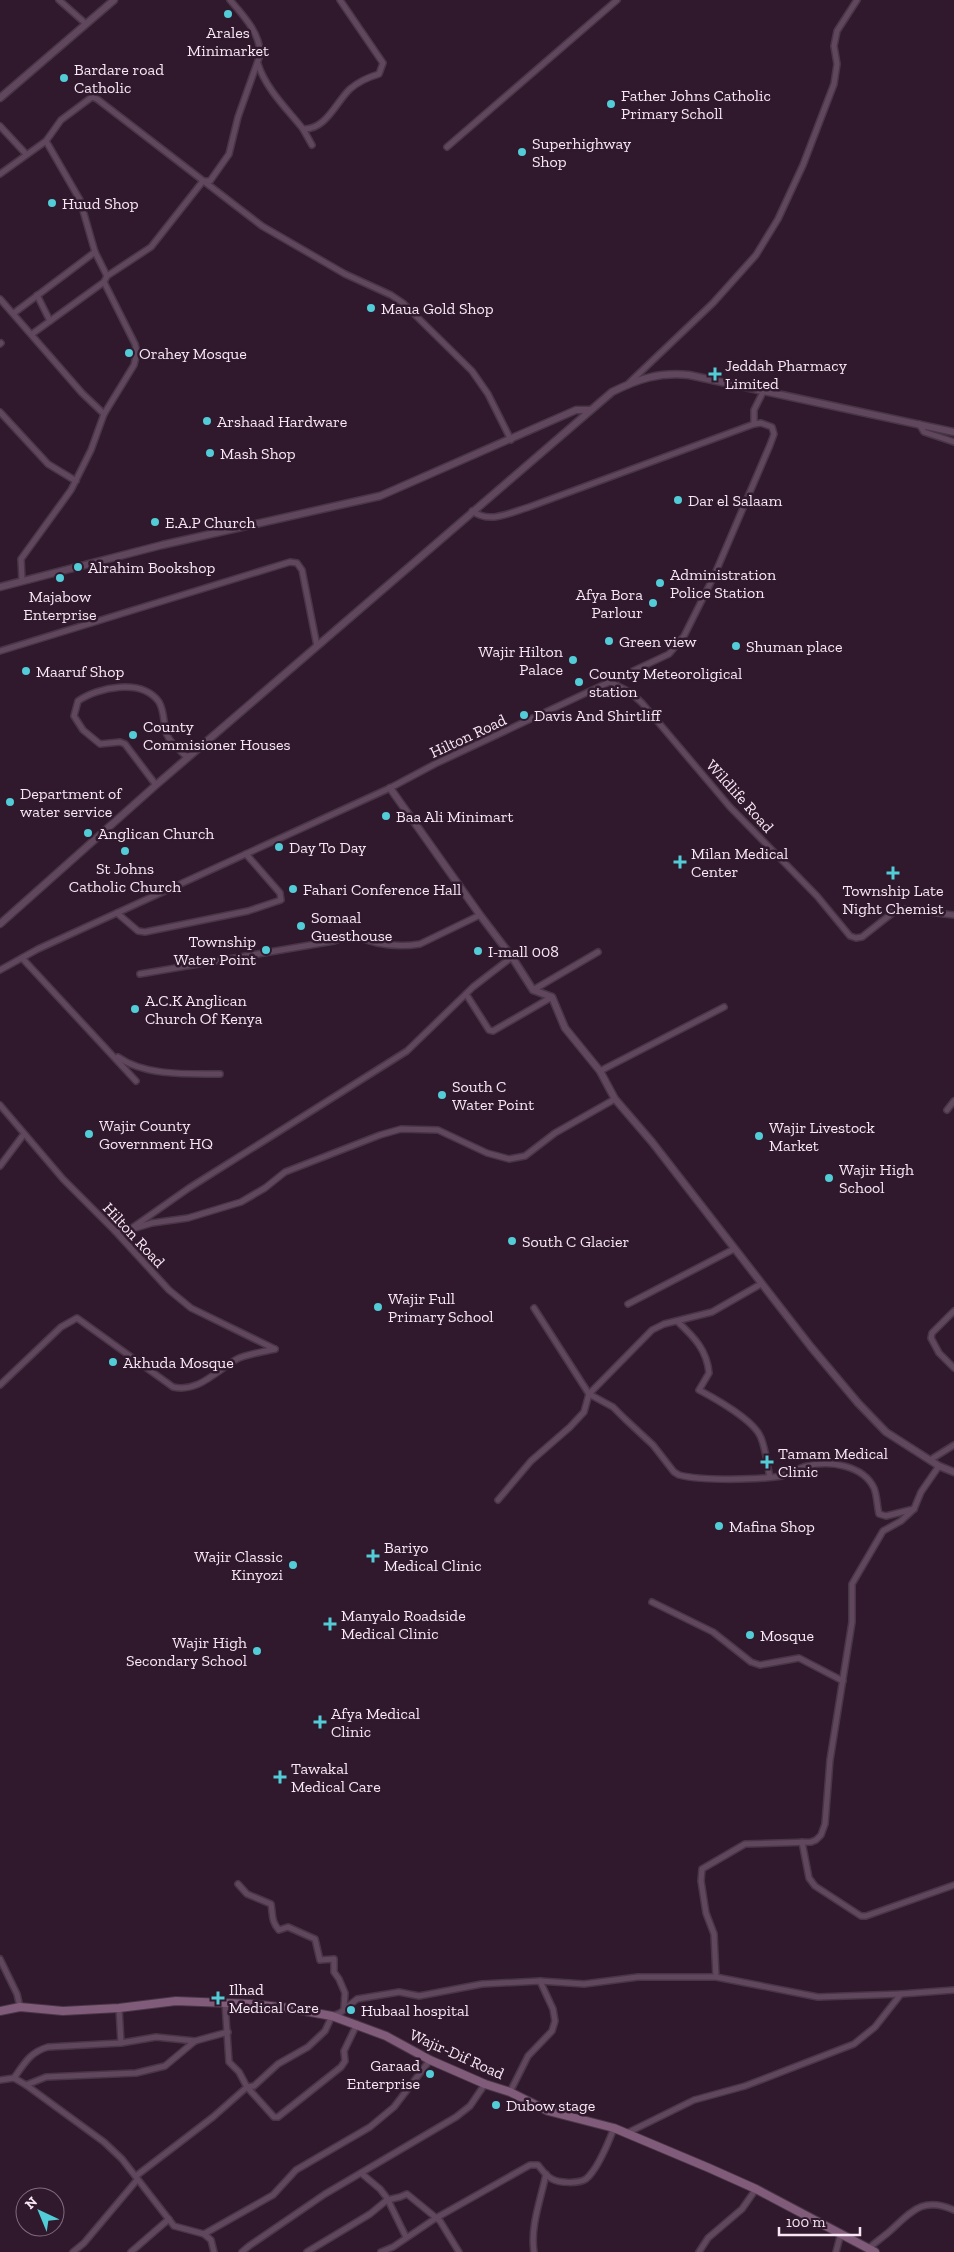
<svg xmlns="http://www.w3.org/2000/svg" width="954" height="2252" font-family="'Zilla Slab',serif">
	<style>
		.lines { fill: none; stroke-linecap: round; stroke-linejoin: round }
		.minor-casing { stroke: #483646; stroke-width: 8 }
		.tertiary-casing { stroke: #483646; stroke-width: 9 }
		.secondary-casing { stroke: #483646; stroke-width: 10 }
		.minor { stroke: #61475d; stroke-width: 5 }
		.tertiary { stroke: #61475d; stroke-width: 6 }
		.secondary { stroke: #805b7a; stroke-width: 8 }
		.poi-dot { fill: #52ccd6; stroke: #30192d; stroke-width: 2 }
		.labels { text-anchor: middle; dominant-baseline: central; stroke-width: 5; stroke-linejoin: round; paint-order: stroke }
		.poi-label { font-size: 16px; fill: #f7e7f4; stroke: #30192d; text-anchor: start }
		.street-label { font-size: 16px; fill: #f7e7f4; stroke: #30192d }
	</style>
	<rect width="100%" height="100%" fill="#30192d"/>
	<g class="lines">
		<defs>
			<g id="minor">
				<path d="M59 0 85 23"/>
				<path d="M258 64C266 89 287 109 303 129 326 130 336 102 350 89 358 82 369 77 379 74L383 63 340 0"/>
				<path d="M0 126 26 154"/>
				<path d="M303 129 312 145"/>
				<path d="M46 141 80 200 95 252 107 276"/>
				<path d="M447 147 617 0"/>
				<path d="M0 174 46 141 61 120 92 97 97 99 262 226 345 274 391 295 403 303 472 371 488 394 511 440"/>
				<path d="M205 181H210L229 154 238 117 260 55C261 34 243 15 230 0"/>
				<path d="M37 295 50 321"/>
				<path d="M0 299 82 393 104 414"/>
				<path d="M14 313 95 252"/>
				<path d="M32 334 104 282 107 276 151 247 203 181"/>
				<path d="M0 344 1 343"/>
				<path d="M629 383 713 303 756 255 778 219 803 165 834 84 837 64 834 46 837 31 857 0"/>
				<path d="M0 412 48 464 76 481"/>
				<path d="M919 424 924 432 954 442"/>
				<path d="M472 511C490 524 509 513 529 507L754 424"/>
				<path d="M22 580 21 559 71 490 91 450 104 414 134 365 137 352 135 344 104 282"/>
				<path d="M0 651 290 562 297 563 302 570 317 646"/>
				<path d="M610 682 630 692 642 703 730 807 817 896 850 936 856 938 862 937 895 911 903 909 954 915"/>
				<path d="M156 785 125 744 120 742 100 744 83 730 74 716 78 701C98 687 142 678 159 702 165 712 163 725 167 735 171 744 182 752 188 758"/>
				<path d="M117 913 138 931 145 932 248 911 281 900 280 893 246 854"/>
				<path d="M22 958 136 1081"/>
				<path d="M0 970 38 949 390 788 435 764 669 654 684 636 714 576 770 445 774 434 772 427 761 423 754 424V410L763 392"/>
				<path d="M140 974 334 941 351 934C372 944 396 948 420 944L480 915"/>
				<path d="M533 990 598 952"/>
				<path d="M466 994 489 1030 493 1031 552 997"/>
				<path d="M118 1057C145 1076 188 1074 220 1074"/>
				<path d="M600 1071 724 1007"/>
				<path d="M0 1105 63 1179 115 1231 169 1290 191 1308 275 1349"/>
				<path d="M947 1110 954 1101"/>
				<path d="M0 1166 24 1134"/>
				<path d="M129 1230 152 1223 188 1218 241 1202 265 1188 285 1172 380 1135 401 1129 438 1130 487 1153 509 1159 525 1156 555 1133 615 1099"/>
				<path d="M115 1231 129 1230 189 1188 407 1051 473 987 512 957"/>
				<path d="M628 1304 734 1249"/>
				<path d="M534 1308 589 1394 613 1407 625 1419 653 1445 674 1472 679 1475C702 1481 758 1480 782 1476 791 1474 798 1468 807 1466 829 1460 863 1465 874 1488 877 1495 877 1506 879 1514L886 1516 914 1509"/>
				<path d="M954 1311 932 1333 931 1338 939 1353 954 1368"/>
				<path d="M678 1322C694 1337 707 1350 709 1373L699 1390C716 1399 755 1421 761 1438 766 1450 767 1465 770 1477"/>
				<path d="M0 1385 61 1327 77 1318 173 1387C198 1393 216 1371 237 1359 247 1354 263 1352 275 1349"/>
				<path d="M930 1460 954 1445"/>
				<path d="M498 1500 531 1461 570 1427 584 1412 589 1394 652 1330 664 1324 712 1312 761 1284"/>
				<path d="M652 1602 713 1632 751 1662 760 1665 799 1658 843 1681"/>
				<path d="M802 1842 809 1878 815 1886 861 1916H866L954 1885"/>
				<path d="M238 1884 247 1894 271 1904C273 1915 271 1921 279 1930L288 1927 315 1939 320 1960 334 1959V1972L339 1979 345 1993 344 2008"/>
				<path d="M0 1959 17 1994 20 2007"/>
				<path d="M716 1977 714 1934 706 1913 701 1881 702 1869 745 1844 811 1842 816 1840 821 1835 825 1824 830 1760 852 1622V1584L883 1531 901 1521 914 1509 921 1492 939 1466"/>
				<path d="M225 2003 229 2062 239 2072 247 2087 274 2117H278L341 2067 345 2061 344 2051 357 2024"/>
				<path d="M119 2008 121 2043"/>
				<path d="M14 2078C24 2064 30 2052 48 2047L121 2043 156 2037 195 2041"/>
				<path d="M0 2080 14 2078 26 2085 104 2142 122 2159 174 2226 204 2234 211 2240 214 2252"/>
				<path d="M26 2085 46 2077 136 2073 165 2066 195 2041 228 2032"/>
				<path d="M510 2092 528 2056 552 2031 555 2021 553 2009 540 1981"/>
				<path d="M627 2133 694 2100 745 2086 854 2044 875 2027 901 1994 954 1990"/>
				<path d="M361 2173 380 2189 387 2198 406 2237"/>
				<path d="M136 2176 213 2117 247 2087 254 2086 278 2064 308 2047 325 2031 332 2016 340 2013 357 1999 399 1992 419 1996 482 1984 540 1981 584 1984 638 1977H716L818 1997 901 1994"/>
				<path d="M204 2234 273 2195 296 2170 370 2127 394 2107 430 2060"/>
				<path d="M869 2248C876 2242 883 2237 890 2231 912 2211 923 2196 954 2210"/>
				<path d="M73 2252 84 2243 137 2180"/>
				<path d="M131 2252 169 2219"/>
				<path d="M242 2252 249 2246 325 2194 456 2117 470 2106 485 2084"/>
				<path d="M307 2252 370 2214 387 2200 400 2197 407 2194 440 2221 459 2252"/>
				<path d="M381 2252 393 2247 436 2218 530 2165H538C542 2170 546 2176 552 2179 559 2183 578 2184 586 2179 597 2170 609 2141 614 2128"/>
				<path d="M534 2252C530 2226 541 2199 546 2174"/>
				<path d="M699 2252 708 2238 742 2209 756 2189"/>
				<path d="M836 2252 841 2233"/>
			</g>
			<g id="tertiary">
				<path d="M0 98 114 0"/>
				<path d="M0 587 162 545 380 496 576 410H590"/>
				<path d="M390 788 480 915 512 957 533 990 552 997 565 1028 600 1071 615 1099 652 1142 811 1347 858 1403 886 1432 939 1466 954 1472"/>
				<path d="M0 924 156 785 612 392C638 379 659 372 689 375L954 432"/>
			</g>
			<path id="secondary" d="M0 2011 20 2007 63 2011 119 2008 176 2001 251 2004 288 2008 332 2016 386 2036 430 2060 485 2084 510 2092 548 2111 614 2128 709 2168 756 2189 875 2252"/>
		</defs>
		<use href="#minor" class="minor-casing"/>
		<use href="#tertiary" class="tertiary-casing"/>
		<use href="#secondary" class="secondary-casing"/>
		<use href="#minor" class="minor"/>
		<use href="#tertiary" class="tertiary"/>
		<use href="#secondary" class="secondary"/>
	</g>
	<g class="poi-dot">
		<circle cx="228" cy="14" r="5"/>
		<circle cx="64" cy="78" r="5"/>
		<circle cx="611" cy="104" r="5"/>
		<circle cx="522" cy="152" r="5"/>
		<circle cx="52" cy="203" r="5"/>
		<circle cx="371" cy="308" r="5"/>
		<circle cx="129" cy="353" r="5"/>
		<path d="M712.5 366.5h5v5h5v5h-5v5h-5v-5h-5v-5h5z"/>
		<circle cx="207" cy="421" r="5"/>
		<circle cx="210" cy="453" r="5"/>
		<circle cx="678" cy="500" r="5"/>
		<circle cx="155" cy="522" r="5"/>
		<circle cx="78" cy="567" r="5"/>
		<circle cx="60" cy="578" r="5"/>
		<circle cx="660" cy="583" r="5"/>
		<circle cx="653" cy="603" r="5"/>
		<circle cx="609" cy="641" r="5"/>
		<circle cx="736" cy="646" r="5"/>
		<circle cx="573" cy="660" r="5"/>
		<circle cx="26" cy="671" r="5"/>
		<circle cx="579" cy="682" r="5"/>
		<circle cx="524" cy="715" r="5"/>
		<circle cx="133" cy="735" r="5"/>
		<circle cx="10" cy="802" r="5"/>
		<circle cx="386" cy="816" r="5"/>
		<circle cx="88" cy="833" r="5"/>
		<circle cx="279" cy="847" r="5"/>
		<circle cx="125" cy="851" r="5"/>
		<path d="M677.5 854.5h5v5h5v5h-5v5h-5v-5h-5v-5h5z"/>
		<path d="M890.5 865.5h5v5h5v5h-5v5h-5v-5h-5v-5h5z"/>
		<circle cx="293" cy="889" r="5"/>
		<circle cx="301" cy="926" r="5"/>
		<circle cx="266" cy="950" r="5"/>
		<circle cx="478" cy="951" r="5"/>
		<circle cx="135" cy="1009" r="5"/>
		<circle cx="442" cy="1095" r="5"/>
		<circle cx="89" cy="1134" r="5"/>
		<circle cx="759" cy="1136" r="5"/>
		<circle cx="829" cy="1178" r="5"/>
		<circle cx="512" cy="1241" r="5"/>
		<circle cx="378" cy="1307" r="5"/>
		<circle cx="113" cy="1362" r="5"/>
		<path d="M764.5 1454.5h5v5h5v5h-5v5h-5v-5h-5v-5h5z"/>
		<circle cx="719" cy="1526" r="5"/>
		<path d="M370.5 1548.5h5v5h5v5h-5v5h-5v-5h-5v-5h5z"/>
		<circle cx="293" cy="1565" r="5"/>
		<path d="M327.5 1616.5h5v5h5v5h-5v5h-5v-5h-5v-5h5z"/>
		<circle cx="750" cy="1635" r="5"/>
		<circle cx="257" cy="1651" r="5"/>
		<path d="M317.5 1714.5h5v5h5v5h-5v5h-5v-5h-5v-5h5z"/>
		<path d="M277.5 1769.5h5v5h5v5h-5v5h-5v-5h-5v-5h5z"/>
		<path d="M215.5 1990.5h5v5h5v5h-5v5h-5v-5h-5v-5h5z"/>
		<circle cx="351" cy="2010" r="5"/>
		<circle cx="430" cy="2074" r="5"/>
		<circle cx="496" cy="2105" r="5"/>
	</g>
	<g class="labels">
		<g class="poi-label">
			<text x="228" y="32" text-anchor="middle">Arales<tspan x="228" dy="18">Minimarket</tspan></text>
			<text x="74" y="69">Bardare road<tspan x="74" dy="18">Catholic</tspan></text>
			<text x="621" y="95">Father Johns Catholic<tspan x="621" dy="18">Primary Scholl</tspan></text>
			<text x="532" y="143">Superhighway<tspan x="532" dy="18">Shop</tspan></text>
			<text x="62" y="203">Huud Shop</text>
			<text x="381" y="308">Maua Gold Shop</text>
			<text x="139" y="353">Orahey Mosque</text>
			<text x="725" y="365">Jeddah Pharmacy<tspan x="725" dy="18">Limited</tspan></text>
			<text x="217" y="421">Arshaad Hardware</text>
			<text x="220" y="453">Mash Shop</text>
			<text x="688" y="500">Dar el Salaam</text>
			<text x="165" y="522">E.A.P Church</text>
			<text x="88" y="567">Alrahim Bookshop</text>
			<text x="670" y="574">Administration<tspan x="670" dy="18">Police Station</tspan></text>
			<text x="643" y="594" text-anchor="end">Afya Bora<tspan x="643" dy="18">Parlour</tspan></text>
			<text x="60" y="596" text-anchor="middle">Majabow<tspan x="60" dy="18">Enterprise</tspan></text>
			<text x="619" y="641">Green view</text>
			<text x="746" y="646">Shuman place</text>
			<text x="563" y="651" text-anchor="end">Wajir Hilton<tspan x="563" dy="18">Palace</tspan></text>
			<text x="36" y="671">Maaruf Shop</text>
			<text x="589" y="673">County Meteoroligical<tspan x="589" dy="18">station</tspan></text>
			<text x="534" y="715">Davis And Shirtliff</text>
			<text x="143" y="726">County<tspan x="143" dy="18">Commisioner Houses</tspan></text>
			<text x="20" y="793">Department of<tspan x="20" dy="18">water service</tspan></text>
			<text x="396" y="816">Baa Ali Minimart</text>
			<text x="98" y="833">Anglican Church</text>
			<text x="289" y="847">Day To Day</text>
			<text x="691" y="853">Milan Medical<tspan x="691" dy="18">Center</tspan></text>
			<text x="125" y="868" text-anchor="middle">St Johns<tspan x="125" dy="18">Catholic Church</tspan></text>
			<text x="303" y="889">Fahari Conference Hall</text>
			<text x="893" y="890" text-anchor="middle">Township Late<tspan x="893" dy="18">Night Chemist</tspan></text>
			<text x="311" y="917">Somaal<tspan x="311" dy="18">Guesthouse</tspan></text>
			<text x="256" y="941" text-anchor="end">Township<tspan x="256" dy="18">Water Point</tspan></text>
			<text x="488" y="951">I-mall 008</text>
			<text x="145" y="1000">A.C.K Anglican<tspan x="145" dy="18">Church Of Kenya</tspan></text>
			<text x="452" y="1086">South C<tspan x="452" dy="18">Water Point</tspan></text>
			<text x="99" y="1125">Wajir County<tspan x="99" dy="18">Government HQ</tspan></text>
			<text x="769" y="1127">Wajir Livestock<tspan x="769" dy="18">Market</tspan></text>
			<text x="839" y="1169">Wajir High<tspan x="839" dy="18">School</tspan></text>
			<text x="522" y="1241">South C Glacier</text>
			<text x="388" y="1298">Wajir Full<tspan x="388" dy="18">Primary School</tspan></text>
			<text x="123" y="1362">Akhuda Mosque</text>
			<text x="778" y="1453">Tamam Medical<tspan x="778" dy="18">Clinic</tspan></text>
			<text x="729" y="1526">Mafina Shop</text>
			<text x="384" y="1547">Bariyo<tspan x="384" dy="18">Medical Clinic</tspan></text>
			<text x="283" y="1556" text-anchor="end">Wajir Classic<tspan x="283" dy="18">Kinyozi</tspan></text>
			<text x="341" y="1615">Manyalo Roadside<tspan x="341" dy="18">Medical Clinic</tspan></text>
			<text x="760" y="1635">Mosque</text>
			<text x="247" y="1642" text-anchor="end">Wajir High<tspan x="247" dy="18">Secondary School</tspan></text>
			<text x="331" y="1713">Afya Medical<tspan x="331" dy="18">Clinic</tspan></text>
			<text x="291" y="1768">Tawakal<tspan x="291" dy="18">Medical Care</tspan></text>
			<text x="229" y="1989">Ilhad<tspan x="229" dy="18">Medical Care</tspan></text>
			<text x="361" y="2010">Hubaal hospital</text>
			<text x="420" y="2065" text-anchor="end">Garaad<tspan x="420" dy="18">Enterprise</tspan></text>
			<text x="506" y="2105">Dubow stage</text>
		</g>
		<g class="street-label">
			<text transform="translate(468 736) rotate(-25)">Hilton Road</text>
			<text transform="translate(740 796) rotate(48)">Wildlife Road</text>
			<text transform="translate(134 1235) rotate(47)">Hilton Road</text>
			<text transform="translate(457 2054) rotate(24)">Wajir-Dif Road</text>
		</g>
	</g>
	<g transform="translate(40 2212) rotate(316)"><circle r="24" fill="#30192d" stroke="#806b7d"/>
	<path d="M0-4L9 19L0 12L-9 19Z" fill="#52ccd6"/>
	<text y="-8" font-size="14" font-weight="bold" text-anchor="middle" fill="#f7e7f4">N</text>
	</g>
	<path d="M779 2227v8h81v-8" fill="none" stroke="#f7e7f4" stroke-width="2.5"/>
	<text x="786" y="2227" font-size="15" fill="#f7e7f4" stroke="#30192d" stroke-width="4" paint-order="stroke">100 m</text>
</svg>
